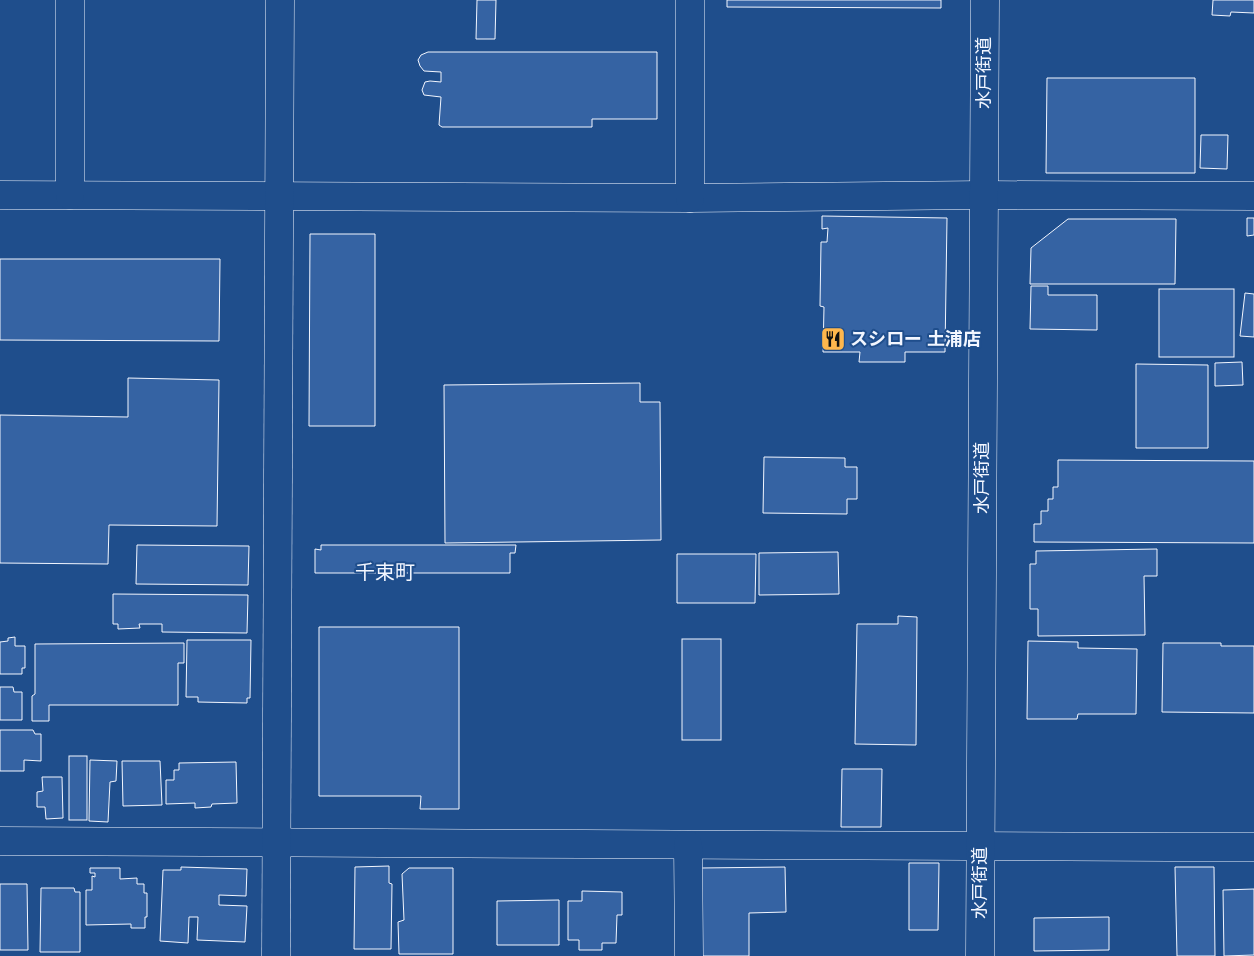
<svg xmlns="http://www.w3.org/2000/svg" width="1254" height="956" font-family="Helvetica,'Noto Sans JP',sans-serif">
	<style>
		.building { fill: #3563a3; stroke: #f2f6ff }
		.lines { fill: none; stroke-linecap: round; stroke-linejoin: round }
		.street-casing { stroke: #f2f6ff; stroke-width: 29 }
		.secondary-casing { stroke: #f2f6ff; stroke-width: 29 }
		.highway-casing { stroke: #f2f6ff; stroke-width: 29 }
		.street { stroke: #1f4e8c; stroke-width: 28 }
		.secondary { stroke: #1f4e8c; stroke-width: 28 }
		.highway { stroke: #1f4e8c; stroke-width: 28 }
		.labels { text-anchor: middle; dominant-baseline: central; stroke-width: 4; stroke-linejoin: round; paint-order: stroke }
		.street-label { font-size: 18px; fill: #f2f6ff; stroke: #1f4e8c }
		.poi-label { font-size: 18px; font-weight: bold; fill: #f2f6ff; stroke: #1f4e8c; text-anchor: start }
		.quarter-label { font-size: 20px; fill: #f2f6ff; stroke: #1f4e8c }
	</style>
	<rect width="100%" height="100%" fill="#1f4e8c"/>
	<g class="building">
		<path d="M477 0H496L495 39H476Z"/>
		<path d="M727 0H941V8L727 7Z"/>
		<path d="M1213 0H1254V13L1231 12 1230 16 1212 15Z"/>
		<path d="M428 52H657V119H592V127H442L439 125 441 97 424 95 422 90 425 82 430 81 441 82V72L424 71 420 66 418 60 421 55Z"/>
		<path d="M1047 78H1195V173H1046Z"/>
		<path d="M1201 135H1228L1227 169 1200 168Z"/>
		<path d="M822 216 947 218 945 352H905V362H859L860 352H823L824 307 820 306 821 242H827L828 228 822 229Z"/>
		<path d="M1247 218H1254V235L1247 236Z"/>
		<path d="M1068 219H1176L1175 284H1030L1031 248Z"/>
		<path d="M310 234H375V426H309Z"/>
		<path d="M0 259H220L219 341 0 340Z"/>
		<path d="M1031 286H1048V295H1097V330L1030 329Z"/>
		<rect x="1159" y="289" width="75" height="68"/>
		<path d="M1245 293 1254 294V337L1240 336Z"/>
		<path d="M1242 362 1243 385 1215 386V363Z"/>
		<path d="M1136 364 1208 365V448H1136Z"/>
		<path d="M128 378 219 380 217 526 109 525 108 564 0 563V415L128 417Z"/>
		<path d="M640 383V402H660L661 540 445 543 444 385Z"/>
		<path d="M764 457 845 458V467H857V499H847V514L763 513Z"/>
		<path d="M1058 460 1254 461V543L1034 542V524H1041V511H1048V499H1053V487H1058Z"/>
		<path d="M137 545 249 546 248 585 136 584Z"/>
		<path d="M321 545H516L515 553H510V573H315V549L321 550Z"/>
		<path d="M1157 549V576H1144L1145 635 1038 636V609H1030V564H1036V551Z"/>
		<path d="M838 552 839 594 759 595V553Z"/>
		<path d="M677 554H756L755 603H677Z"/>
		<path d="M113 594 248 595 247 633 162 632V624H139L140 628 118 629V624H113Z"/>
		<path d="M898 616 917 617 916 745 855 744 857 624H898Z"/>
		<path d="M319 627H459V809H420L421 796H319Z"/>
		<path d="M15 637V646H25V668H22V674H0V642L8 641V638Z"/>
		<rect x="682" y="639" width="39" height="101"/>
		<path d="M187 640H251L250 698H247V703L198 702V697H186Z"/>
		<path d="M1028 641 1078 642V648L1137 649 1136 714H1078L1077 719H1027Z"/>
		<path d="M184 643V663H178V705H49V721H32V696L35 694V644Z"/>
		<path d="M1163 643H1221V646H1254V713L1162 712Z"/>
		<path d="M0 687H13L14 692H22V720H0Z"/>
		<path d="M0 730H33L35 734H41V761L24 760V771H0Z"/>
		<rect x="69" y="756" width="18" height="64"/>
		<path d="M90 760 117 761 116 781 110 782 108 822 89 821Z"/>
		<path d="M122 761H160L162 805 123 806Z"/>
		<path d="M236 762 237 803 212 804 211 807 195 808V803L166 804V780H174V770H179V763Z"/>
		<path d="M842 769H882L881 827H841Z"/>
		<path d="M42 777H62L63 818 46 819 45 807H37V792L43 791Z"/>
		<path d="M909 863H939L938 930H909Z"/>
		<path d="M389 866V883L392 884 391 949H354L355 867Z"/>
		<path d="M181 867 247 869 246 896 219 895V905L247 906 245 942 197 940 198 917H189L188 943 160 941 163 870H181Z"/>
		<path d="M785 867 786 912 749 913V956H701L700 868Z"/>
		<path d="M1175 867H1214L1215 956H1177Z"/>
		<path d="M90 868H120V879L137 878V884H144V893H147V917H145V928H131V924L86 925V890H92V876L95 877V873H90Z"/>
		<path d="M409 868H453V954H399L398 922 404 920 402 874Z"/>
		<path d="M0 884H27L28 950H0Z"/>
		<path d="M41 888H74L75 892H80V952H40Z"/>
		<path d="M1254 889V955L1224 956 1223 890Z"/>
		<path d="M582 891 622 892V915H617L616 943H602V950H579V940H568V901H582Z"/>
		<path d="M559 900V945H497V901Z"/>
		<path d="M1109 917V950L1034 951V918Z"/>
	</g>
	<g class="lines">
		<defs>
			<g id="street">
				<path d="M0 195 690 198 983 195 1254 196"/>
				<path d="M70 195V0"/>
				<path d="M690 198V0"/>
				<path d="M0 841C418 841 836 848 1254 847"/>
				<path d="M688 845 689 956"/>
			</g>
			<path id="secondary" d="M276 956 280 0"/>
			<path id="highway" d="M980 956 985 0"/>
		</defs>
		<use href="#street" class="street-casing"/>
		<use href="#secondary" class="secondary-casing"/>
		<use href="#highway" class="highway-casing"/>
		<use href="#street" class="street"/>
		<use href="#secondary" class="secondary"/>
		<use href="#highway" class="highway"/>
	</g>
	<defs>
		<symbol id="restaurant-square" viewBox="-11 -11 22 22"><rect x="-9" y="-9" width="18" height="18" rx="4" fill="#ffb74d" stroke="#1f4e8c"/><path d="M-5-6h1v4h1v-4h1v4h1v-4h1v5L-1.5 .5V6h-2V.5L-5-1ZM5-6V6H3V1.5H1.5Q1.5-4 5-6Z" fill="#111"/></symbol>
	</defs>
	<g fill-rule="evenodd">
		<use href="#restaurant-square" x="819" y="325" width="28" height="28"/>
	</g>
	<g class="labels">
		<g class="street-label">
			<text transform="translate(984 73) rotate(-90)">水戸街道</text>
			<text transform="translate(982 478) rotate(-90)">水戸街道</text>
			<text transform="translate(980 883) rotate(-90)">水戸街道</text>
		</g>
		<g class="poi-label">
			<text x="850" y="339">スシロー 土浦店</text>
		</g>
		<g class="quarter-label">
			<text x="385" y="572">千束町</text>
		</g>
	</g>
</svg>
